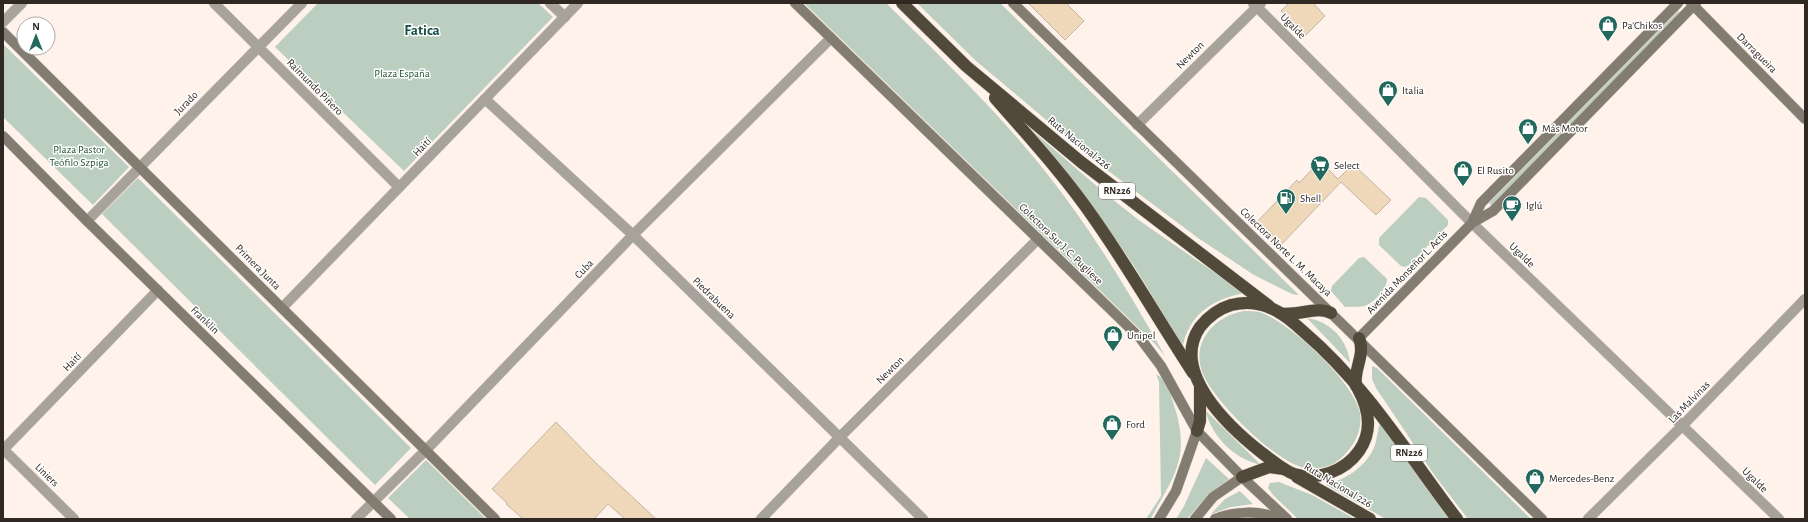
<svg xmlns="http://www.w3.org/2000/svg" width="1808" height="522" font-family="'Alegreya Sans',sans-serif">
  <style>
    .green { fill: #bbcebf }
    .building { fill: #efd7b9; stroke: #c3b6a6 }
    .lines { fill: none; stroke-linecap: round; stroke-linejoin: round }
    .street-casing { stroke: #d9cec6; stroke-width: 11 }
    .secondary-casing { stroke: #d9cec6; stroke-width: 11 }
    .highway-casing { stroke: #d9cec6; stroke-width: 13 }
    .street { stroke: #a7a39b; stroke-width: 10 }
    .secondary { stroke: #827c71; stroke-width: 10 }
    .highway { stroke: #51493a; stroke-width: 12 }
    .labels { text-anchor: middle; dominant-baseline: central; stroke-width: 3; stroke-linejoin: round; paint-order: stroke }
    .shield { fill: #fff; stroke: #6d6865; stroke-width: 1 }
    .shield-label { font-size: 10px; font-weight: bold; fill: #2f2823 }
    .poi-label { font-size: 11px; fill: #2f2823; stroke: #fff; text-anchor: start }
    .street-label { font-size: 11px; fill: #2f2823; stroke: #fff }
    .park-label { font-size: 11px; fill: #205231; stroke: #fff }
    .district-label { font-size: 15px; font-weight: bold; fill: #174f45; stroke: #fff }
  </style>
  <rect width="100%" height="100%" fill="#fef2ea"/>
  <g class="green">
    <polygon points="318,3 538,3 553,17 404,171 275,47"/>
    <path d="M804 3H886C939 55 994 108 1041 166 1088 224 1128 290 1165 356L1155 344Z"/>
    <polygon points="917,3 1000,3 1299,295 1292,294 1254,275 1198,238 1095,161 975,60"/>
    <polygon points="1678,11 1682,15 1493,207 1489,203"/>
    <polygon points="3,44 129,167 93,205 3,117"/>
    <path d="M1028 127 1107 195 1140 221 1244 293C1211 300 1189 314 1182 349 1165 317 1147 285 1126 254 1097 210 1061 169 1028 127Z"/>
    <polygon points="138,178 411,448 375,485 102,214"/>
    <polygon points="1419,197 1426,198 1448,220 1448,225 1409,265 1405,267 1401,266 1379,245 1379,238"/>
    <path d="M1364 257 1387 279C1388 286 1375 302 1367 305 1361 308 1351 306 1345 307L1331 291 1332 286 1359 258Z"/>
    <path d="M1244 311C1249 311 1255 311 1259 312 1289 321 1354 382 1360 413 1362 425 1358 438 1351 447 1345 455 1337 463 1328 466 1319 469 1309 469 1301 467 1273 459 1214 401 1203 374 1190 343 1214 316 1244 311Z"/>
    <path d="M1307 318C1331 322 1347 339 1350 363Z"/>
    <polygon points="1372,366 1377,368 1531,519 1468,519 1435,476 1376,388 1372,379"/>
    <path d="M1156 374C1166 380 1170 392 1173 402 1191 455 1176 473 1151 518L1146 519 1161 496 1159 382Z"/>
    <path d="M1205 410 1261 465C1233 458 1213 438 1205 410Z"/>
    <path d="M1380 423 1449 519H1386L1326 485C1345 479 1363 469 1373 450 1377 442 1377 432 1380 423Z"/>
    <polygon points="1206,458 1229,479 1208,495 1187,519 1176,519 1184,506"/>
    <polygon points="426,460 486,519 410,519 388,498"/>
    <polygon points="1279,482 1312,495 1355,519 1298,519 1273,495 1268,488 1270,483"/>
    <polygon points="1240,491 1253,504 1231,507 1211,514 1225,499"/>
  </g>
  <g class="building">
    <polygon points="1028,3 1066,3 1084,21 1065,40"/>
    <polygon points="1289,3 1313,3 1325,16 1305,36 1281,11"/>
    <polygon points="1320,161 1338,179 1353,164 1391,200 1376,215 1341,182 1280,246 1256,223 1297,180 1299,183"/>
    <polygon points="556,422 595,462 656,519 625,519 608,504 594,519 523,519 506,504 507,503 492,489"/>
  </g>
  <g class="lines">
    <g class="street-casing">
      <g id="street">
        <polyline points="214,3 399,187"/>
        <polyline points="550,3 565,17"/>
        <polyline points="1253,3 1472,223 1779,519"/>
        <polyline points="3,22 22,3"/>
        <polyline points="485,99 633,235 923,519"/>
        <polyline points="1137,125 1261,3"/>
        <polyline points="87,221 302,3"/>
        <polyline points="282,308 578,3"/>
        <polyline points="3,449 74,519"/>
        <polyline points="3,450 158,290"/>
        <polyline points="356,519 426,450 633,235 831,38"/>
        <polyline points="761,519 840,437 1038,239"/>
        <polyline points="1588,519 1682,426 1805,299"/>
      </g>
    </g>
    <g class="secondary-casing">
      <g id="secondary">
        <polyline points="795,3 1140,338 1161,366 1197,431 1242,477 1287,519"/>
        <path d="M1013 3C1188 176 1367 346 1542 519"/>
        <polyline points="1691,3 1805,119"/>
        <polyline points="3,32 495,519"/>
        <polyline points="3,136 87,221 391,519"/>
        <polyline points="1472,223 1493,211 1696,3"/>
        <polyline points="1359,338 1472,223 1481,203 1678,3"/>
        <polyline points="1159,519 1176,491 1197,431"/>
        <polyline points="1195,519 1213,497 1242,477"/>
        <path d="M1215 519C1235 511 1259 510 1280 519"/>
      </g>
    </g>
    <g class="highway-casing">
      <g id="highway">
        <polyline points="902,3 966,66 1081,162 1269,306"/>
        <path d="M995 98C1029 137 1064 175 1093 217 1129 268 1159 321 1193 373"/>
        <path d="M1280 313C1297 317 1317 305 1331 313"/>
        <path d="M1356 386C1353 369 1366 355 1359 338"/>
        <path d="M1358 389C1369 409 1373 431 1359 451 1345 471 1318 481 1294 474 1283 470 1272 460 1262 453 1230 428 1169 372 1200 327 1208 317 1218 309 1231 305 1243 302 1256 302 1268 307 1282 312 1294 323 1305 333 1366 385 1409 456 1457 519"/>
        <polyline points="1197,431 1200,421 1200,387"/>
        <polyline points="1242,477 1269,467 1284,469"/>
        <polyline points="1297,477 1370,519"/>
      </g>
    </g>
    <use href="#street" class="street"/>
    <use href="#secondary" class="secondary"/>
    <use href="#highway" class="highway"/>
  </g>
  <defs>
    <g id="shop-pin" transform="scale(1)"><path d="M0 17L-7.5 6A9.5 9.5 0 1 1 7.5 6Z" fill="#22685c" stroke="#fff"/><path d="M-5-2.5h2.3a2.7 3.5 0 0 1 5.4 0H5L5.5 6h-11ZM-1.5-2.5h3a1.5 2.3 0 0 0-3 0Z" fill="#fff"/></g>
    <g id="supermarket-pin" transform="scale(1)"><path d="M0 17L-7.5 6A9.5 9.5 0 1 1 7.5 6Z" fill="#22685c" stroke="#fff"/><path d="M-6-5.5h2.5l.6 2H6L4.5 2H-2.5L-4.4-4H-6ZM-1.5 3.2a1.3 1.3 0 1 0 .1 0ZM3 3.2a1.3 1.3 0 1 0 .1 0Z" fill="#fff"/></g>
    <g id="fuel-pin" transform="scale(1)"><path d="M0 17L-7.5 6A9.5 9.5 0 1 1 7.5 6Z" fill="#22685c" stroke="#fff"/><path d="M-5.5-6h7V0h2V4h1.3V-2.5L3-4.5l.8-.8L6-3V5H2.5V1h-1V6h-7ZM-4.2-4.7v3.2H.2V-4.7Z" fill="#fff"/></g>
    <g id="cafe-pin" transform="scale(1)"><path d="M0 17L-7.5 6A9.5 9.5 0 1 1 7.5 6Z" fill="#22685c" stroke="#fff"/><path d="M-5.5-4.5H6V0H3Q3 3.5 0 3.5H-2.5Q-5.5 3.5-5.5 0ZM3-3.2v2h1.7v-2ZM-6 4.5H4V6H-6Z" fill="#fff"/></g>
  </defs>
  <g fill-rule="evenodd">
    <use href="#shop-pin" x="1608" y="25"/>
    <use href="#shop-pin" x="1388" y="90"/>
    <use href="#shop-pin" x="1528" y="128"/>
    <use href="#supermarket-pin" x="1320" y="165"/>
    <use href="#shop-pin" x="1463" y="170"/>
    <use href="#fuel-pin" x="1286" y="198"/>
    <use href="#cafe-pin" x="1512" y="205"/>
    <use href="#shop-pin" x="1113" y="335"/>
    <use href="#shop-pin" x="1112" y="424"/>
    <use href="#shop-pin" x="1535" y="478"/>
  </g>
  <g class="labels">
    <g class="shield">
      <rect x="1099" y="183" width="36" height="16" rx="3"/>
      <rect x="1391" y="445" width="36" height="16" rx="3"/>
    </g>
    <g class="shield-label">
      <text x="1117" y="191">RN226</text>
      <text x="1409" y="453">RN226</text>
    </g>
    <g class="poi-label">
      <text x="1622" y="25">Pa'Chikos</text>
      <text x="1402" y="90">Italia</text>
      <text x="1542" y="128">Más Motor</text>
      <text x="1334" y="165">Select</text>
      <text x="1477" y="170">El Rusito</text>
      <text x="1300" y="198">Shell</text>
      <text x="1526" y="205">Iglú</text>
      <text x="1127" y="335">Unipel</text>
      <text x="1126" y="424">Ford</text>
      <text x="1549" y="478">Mercedes-Benz</text>
    </g>
    <g class="street-label">
      <text transform="translate(1293 26) rotate(45)">Ugalde</text>
      <text transform="translate(1757 53) rotate(45)">Darragueira</text>
      <text transform="translate(1190 55) rotate(-45)">Newton</text>
      <text transform="translate(315 87) rotate(45)">Raimundo Piñero</text>
      <text transform="translate(186 103) rotate(-45)">Jurado</text>
      <text transform="translate(1079 143) rotate(39)">Ruta Nacional 226</text>
      <text transform="translate(422 147) rotate(-46)">Haití</text>
      <text transform="translate(1061 244) rotate(44)">Colectora Sur J. C. Pugliese</text>
      <text transform="translate(1286 252) rotate(44)">Colectora Norte L. M. Macaya</text>
      <text transform="translate(1522 255) rotate(44)">Ugalde</text>
      <text transform="translate(258 267) rotate(45)">Primera Junta</text>
      <text transform="translate(584 269) rotate(-46)">Cuba</text>
      <text transform="translate(1407 272) rotate(-46)">Avenida Monseñor L. Actis</text>
      <text transform="translate(714 298) rotate(44)">Piedrabuena</text>
      <text transform="translate(205 320) rotate(44)">Franklin</text>
      <text transform="translate(72 362) rotate(-46)">Haití</text>
      <text transform="translate(890 370) rotate(-45)">Newton</text>
      <text transform="translate(1689 402) rotate(-46)">Las Malvinas</text>
      <text transform="translate(47 475) rotate(44)">Liniers</text>
      <text transform="translate(1755 480) rotate(44)">Ugalde</text>
      <text transform="translate(1338 485) rotate(31)">Ruta Nacional 226</text>
    </g>
    <g class="park-label">
      <text x="402" y="73">Plaza España</text>
      <text x="79" y="149">Plaza Pastor<tspan x="79" dy="13">Teófilo Szpiga</tspan></text>
    </g>
    <g class="district-label">
      <text x="422" y="30">Fatica</text>
    </g>
  </g>
  <rect width="1808" height="522" fill="none" stroke="#2f2823" stroke-width="8"/>
  <g transform="translate(36 36)"><circle r="19" fill="#ffffff" stroke="#aca9a7"/>
  <path d="M0-3L7 15L0 10L-7 15Z" fill="#22685c"/>
  <text y="-6" font-size="11" font-weight="bold" text-anchor="middle" fill="#2f2823">N</text>
  </g>
</svg>
